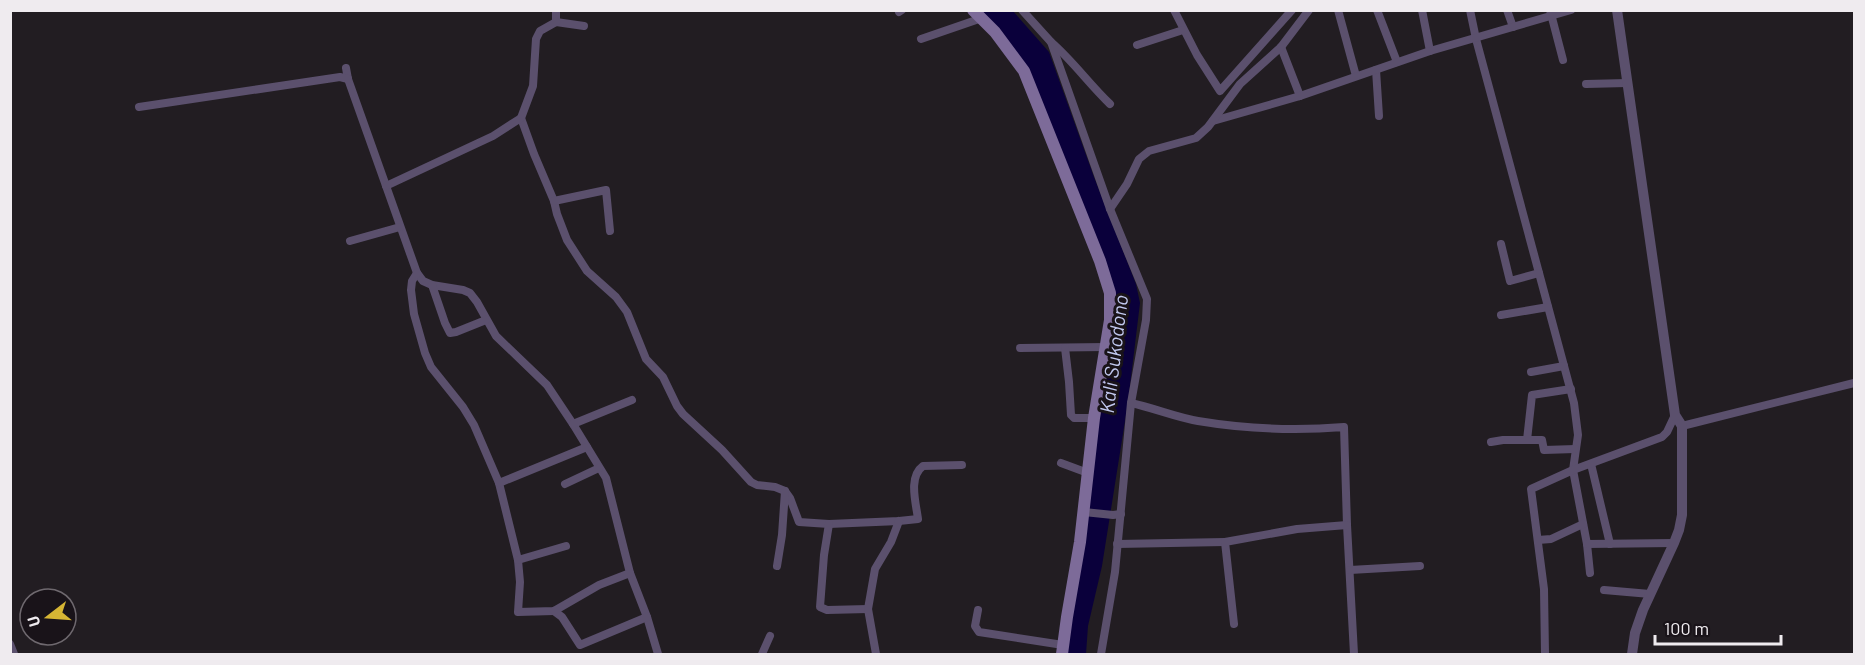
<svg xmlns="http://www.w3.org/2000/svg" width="1865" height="665" font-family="Barlow,sans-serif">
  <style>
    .water { fill: #0a003b }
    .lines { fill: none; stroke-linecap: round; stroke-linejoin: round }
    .minor { stroke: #5b506d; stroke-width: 8 }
    .tertiary { stroke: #5b506d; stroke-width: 10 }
    .secondary { stroke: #7d6b99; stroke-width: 12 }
    .labels { text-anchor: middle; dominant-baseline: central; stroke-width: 6; stroke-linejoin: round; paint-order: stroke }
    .water-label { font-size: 20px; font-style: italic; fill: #c1c8ef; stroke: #191319 }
  </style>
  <rect width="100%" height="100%" fill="#221d22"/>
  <polygon class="water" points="980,11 1013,11 1049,52 1094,177 1136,284 1140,303 1128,402 1102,566 1088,626 1086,654 1064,654 1109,357 1113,295 1024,67"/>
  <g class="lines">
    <g class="minor">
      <polyline points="556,10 556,22 584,26"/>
      <polyline points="1022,10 1051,42 1110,209 1147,299 1146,320 1131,403 1115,572 1101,654"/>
      <polyline points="1174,10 1197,55 1220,91 1292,10"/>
      <polyline points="1338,10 1356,76"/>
      <polyline points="1377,10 1397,62"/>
      <polyline points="1422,10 1430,51"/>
      <polyline points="1470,10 1476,39 1574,403 1578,435 1573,470 1587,544 1590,573"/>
      <polyline points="1507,10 1513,27"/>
      <polyline points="1550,10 1563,60"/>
      <polyline points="899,12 902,10"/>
      <polyline points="921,39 982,18"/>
      <path d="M1051 42C1073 61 1089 84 1110 104"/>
      <polyline points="1137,45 1183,30"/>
      <polyline points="1281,47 1300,96"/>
      <polyline points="346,68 348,79 417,273 423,281 432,285 463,290 470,293 477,302 496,336 547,385 573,424 606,478 630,573 647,617 658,654"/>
      <polyline points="1376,70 1379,116"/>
      <polyline points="1586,84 1627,83"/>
      <polyline points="139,107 340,77 348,79"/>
      <path d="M521 118 534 154 554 201 557 214 567 240 587 271 616 297 627 312 646 359 663 377 677 406 683 414 722 450 751 482 757 485 775 487 785 491 790 498 799 522 829 524 899 521 918 519C916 503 908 477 923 466L962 465"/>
      <polyline points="1213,121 1300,96 1430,51 1571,10"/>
      <polyline points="386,186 493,136 521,118 533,86 536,39 540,31 556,22"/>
      <polyline points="554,201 606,190 610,231"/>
      <polyline points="1110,209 1127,184 1139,159 1149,151 1196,138 1208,127 1240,84 1281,47 1309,10"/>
      <polyline points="350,241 400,227"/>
      <polyline points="1501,244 1510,281 1539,273"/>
      <polyline points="417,273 412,281 411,290 414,314 425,353 431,367 463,407 474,425 499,483 518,560 520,582 518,612 554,611 599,585 630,573"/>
      <polyline points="432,285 445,323 450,333 456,332 486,320"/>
      <polyline points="1501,315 1548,307"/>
      <polyline points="1020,348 1106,347"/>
      <polyline points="1065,348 1069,382 1071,415 1074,418 1094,418"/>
      <polyline points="1531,372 1564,366"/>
      <path d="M1131 403C1154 408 1175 417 1198 421 1246 429 1295 431 1344 427L1347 525 1354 654"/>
      <polyline points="573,424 632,400"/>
      <polyline points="1682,426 1854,383"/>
      <polyline points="1527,440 1532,395 1571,389"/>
      <polyline points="1491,442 1503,440 1542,440 1544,450 1575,449"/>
      <polyline points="1061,463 1088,473"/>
      <polyline points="1591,464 1610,544"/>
      <polyline points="499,483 587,447"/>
      <polyline points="565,484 599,468"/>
      <polyline points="1084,512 1113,515 1121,514"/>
      <polyline points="829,524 824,555 820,607 827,610 868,609"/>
      <polyline points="1538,540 1551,539 1583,524"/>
      <polyline points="1117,544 1225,542"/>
      <polyline points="1587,544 1674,543"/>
      <polyline points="518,560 566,546"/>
      <polyline points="777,566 782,535 785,491"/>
      <polyline points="1350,570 1420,566"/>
      <polyline points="1604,590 1650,594"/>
      <polyline points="978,610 975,626 979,632 1063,645"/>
      <polyline points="554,611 562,617 580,645 647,617"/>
      <polyline points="1234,624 1225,542 1297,529 1347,525"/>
      <polyline points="10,644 14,654"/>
      <polyline points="762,654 770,636"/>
      <polyline points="876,654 868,609 875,569 891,542 899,521"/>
      <polyline points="1545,654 1544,589 1531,489 1573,470 1662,437 1667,432 1675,415"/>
    </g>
    <polyline class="tertiary" points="1617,10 1675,415 1682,426 1682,515 1679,530 1674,543 1643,610 1635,633 1632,654"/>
    <polyline class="secondary" points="973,10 995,32 1024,71 1100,261 1110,293 1110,320 1094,418 1080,542 1067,617 1062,654"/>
  </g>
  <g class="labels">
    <g class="water-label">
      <text transform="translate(1113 354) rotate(-83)">Kali Sukodono</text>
    </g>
  </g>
  <rect width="1865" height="665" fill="none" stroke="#efebef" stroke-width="24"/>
  <g transform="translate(48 617) rotate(253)"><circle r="28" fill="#191319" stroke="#6f696f" stroke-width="1.5"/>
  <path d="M0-4.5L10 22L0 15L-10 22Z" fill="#d6b534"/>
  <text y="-9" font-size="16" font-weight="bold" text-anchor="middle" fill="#efebef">U</text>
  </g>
  <path d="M1655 635v9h126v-9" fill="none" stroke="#efebef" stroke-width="3"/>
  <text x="1664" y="635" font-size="18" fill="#efebef" stroke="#191319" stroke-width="4.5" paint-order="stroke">100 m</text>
</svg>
